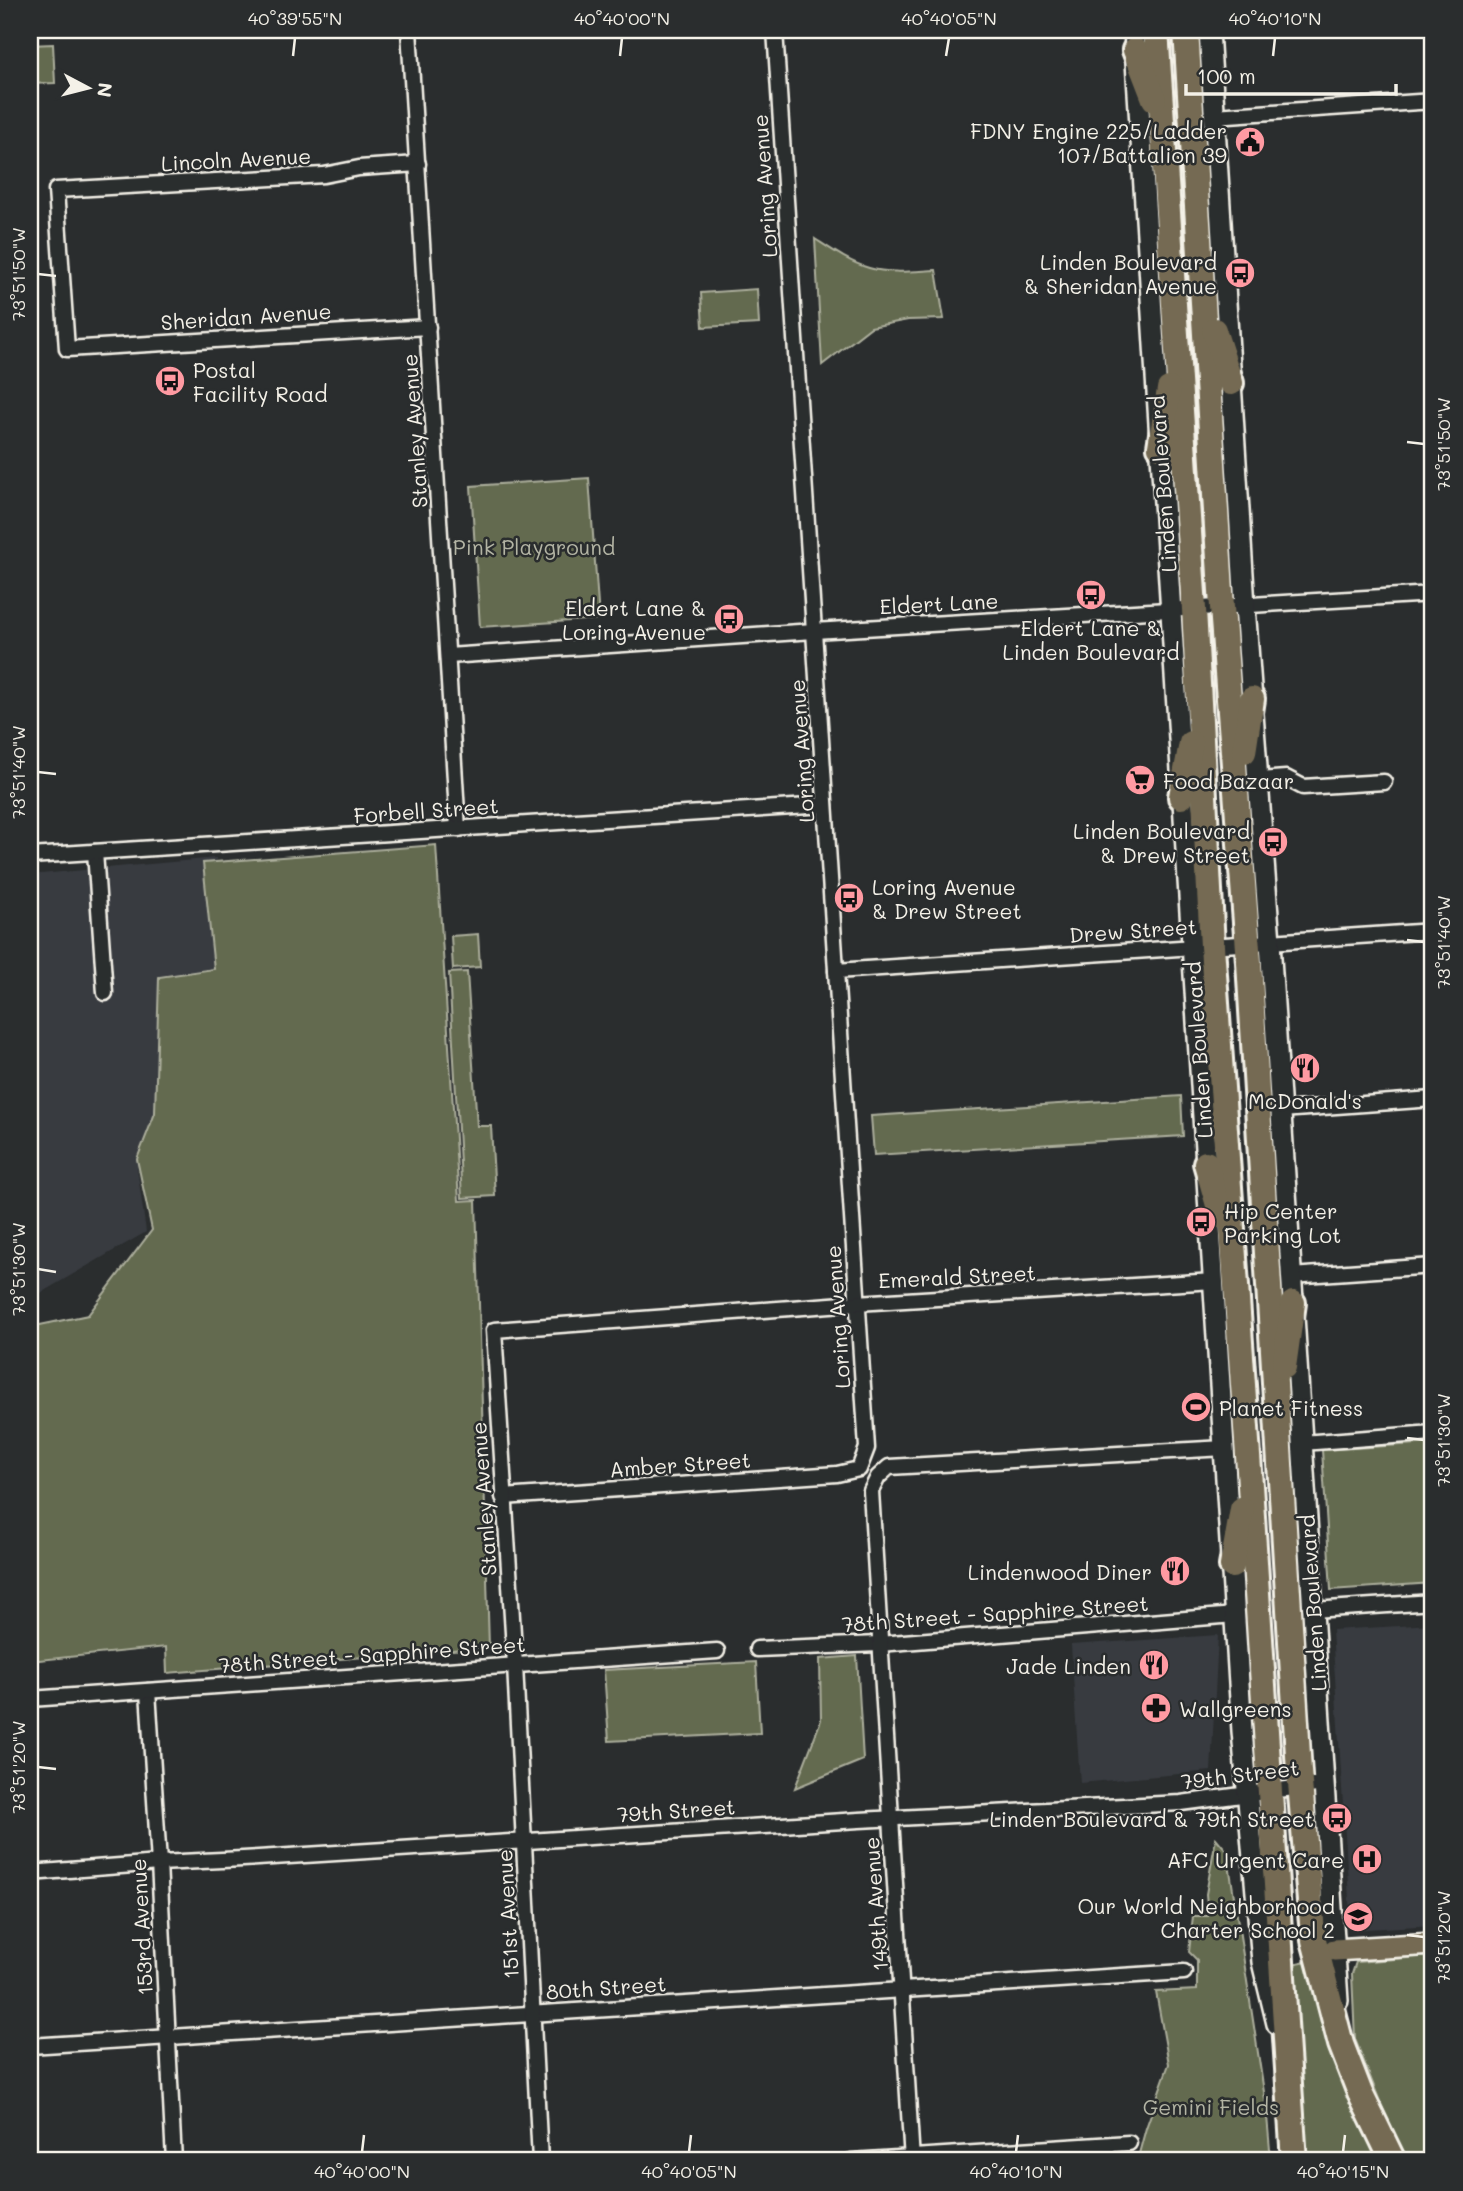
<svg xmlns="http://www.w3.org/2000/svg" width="1463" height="2191" font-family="Mali,sans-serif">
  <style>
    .built { fill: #383b41 }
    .green { fill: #636a50; stroke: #acae9c; stroke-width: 2 }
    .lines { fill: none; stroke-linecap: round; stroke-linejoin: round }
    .street-casing { stroke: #f4f1e8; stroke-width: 19 }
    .secondary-casing { stroke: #f4f1e8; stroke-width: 24 }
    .primary-casing { stroke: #f4f1e8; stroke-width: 26 }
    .highway-casing { stroke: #f4f1e8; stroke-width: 30 }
    .street { stroke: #2a2d2e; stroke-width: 14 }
    .secondary { stroke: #2a2d2e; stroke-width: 19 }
    .primary { stroke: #746b52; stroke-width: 21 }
    .highway { stroke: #746b52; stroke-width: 24 }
    .ticks { fill: none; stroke: #f4f1e8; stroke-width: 2.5 }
    .labels { text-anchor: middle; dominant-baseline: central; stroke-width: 5; stroke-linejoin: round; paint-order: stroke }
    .poi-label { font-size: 21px; fill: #f4f1e8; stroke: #2a2d2e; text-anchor: end }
    .street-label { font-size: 21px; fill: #f4f1e8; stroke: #2a2d2e }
    .park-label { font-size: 21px; fill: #b3b4a4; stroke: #2a2d2e }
    .neatline { fill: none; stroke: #f4f1e8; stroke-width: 2.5 }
    .ticks-label { font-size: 18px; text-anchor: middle; fill: #f4f1e8 }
  </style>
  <rect width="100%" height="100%" fill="#2a2d2e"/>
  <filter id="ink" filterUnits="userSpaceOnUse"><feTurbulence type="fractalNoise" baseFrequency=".0143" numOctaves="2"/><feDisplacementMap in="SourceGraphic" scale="14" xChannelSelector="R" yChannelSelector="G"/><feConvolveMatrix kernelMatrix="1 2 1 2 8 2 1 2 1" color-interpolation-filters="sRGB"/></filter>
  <g filter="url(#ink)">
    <g class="built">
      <polygon points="216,858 234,1159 137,1167 146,1232 30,1299 30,875"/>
      <polygon points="1433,1624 1433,1925 1351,1930 1332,1630"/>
      <polygon points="1218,1635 1211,1771 1080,1783 1071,1645"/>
    </g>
    <g class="green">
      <polygon points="53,44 55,83 30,84 30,45"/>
      <path d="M815 239C832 250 849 262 869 268 890 274 914 271 936 270L944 319 908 320 871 327 822 365Z"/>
      <polygon points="757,289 759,324 703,327 701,293"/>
      <polygon points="589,478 599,619 480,627 471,486"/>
      <polygon points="436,845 459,1201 476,1200 489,1647 167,1673 166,1647 30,1661 30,1327 88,1315 152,1230 137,1159 155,1113 159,977 214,969 203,863"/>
      <polygon points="478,934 480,967 453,969 451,936"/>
      <polygon points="467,972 477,1126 491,1126 495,1196 462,1198 449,973"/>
      <polygon points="1181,1096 1183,1136 874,1155 871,1116"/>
      <polygon points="1433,1443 1433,1583 1331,1590 1322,1450"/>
      <polygon points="857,1656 863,1760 795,1788 821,1720 820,1659"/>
      <polygon points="756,1662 760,1733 609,1741 604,1670"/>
      <polygon points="1216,1838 1227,1851 1266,2105 1271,2161 1137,2161 1146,2128 1169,2064 1156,1992 1197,1990 1197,1960 1189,1952 1193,1916 1208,1916 1206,1894"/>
      <polygon points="1433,1956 1433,2161 1404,2161 1355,2039 1352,1974 1356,1962"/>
      <polygon points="1307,1961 1383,2161 1305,2161 1292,1964"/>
    </g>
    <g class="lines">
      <g class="street-casing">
        <g id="street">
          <polyline points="409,30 458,829"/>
          <polyline points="1214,116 1433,101"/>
          <polyline points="418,164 359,168 324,175 56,190 67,349 428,327"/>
          <polyline points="448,656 814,631 1433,594"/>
          <polyline points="1258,780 1286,778 1303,787 1384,782"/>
          <polyline points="95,852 105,993"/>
          <polyline points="30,856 825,805"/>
          <polyline points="836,971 1433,931"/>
          <polyline points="1281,1110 1433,1099"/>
          <polyline points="1291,1276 1433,1266"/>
          <polyline points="1302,1443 1433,1433"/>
          <polyline points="503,1497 837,1474 859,1469 867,1448 775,30"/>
          <polyline points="1313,1610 1433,1602"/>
          <polyline points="757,1649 879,1644 1235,1615"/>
          <polyline points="148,1691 159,1863 174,2161"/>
          <polyline points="30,1699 717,1651"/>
          <polyline points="30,1873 159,1863 243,1859 859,1820 1181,1803 1324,1784"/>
          <polyline points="30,2046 1184,1972"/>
          <polyline points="540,2161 515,1665 494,1330 857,1303 1214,1281"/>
          <polyline points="851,2161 1129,2143"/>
          <polyline points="912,2161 871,1491 878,1477 889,1467 1225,1448"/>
        </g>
      </g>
      <g class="secondary-casing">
        <g id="secondary">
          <polyline points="1134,30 1242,1731 1262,1962 1277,2024"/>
          <polyline points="1209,30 1245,606 1270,942 1338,2001"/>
        </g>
      </g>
      <g class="primary-casing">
        <polyline id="primary" points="1334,1950 1433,1944"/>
      </g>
      <g class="highway-casing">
        <g id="highway">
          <polyline points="1156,30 1194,609 1212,946 1249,1470 1294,2161"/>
          <polyline points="1186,30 1222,607 1249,962 1299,1771 1311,1913 1314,1940 1341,2044 1360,2093 1393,2161"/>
          <polyline points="1135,50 1154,99"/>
          <polyline points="1214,330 1231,383"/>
          <polyline points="1160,447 1169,389"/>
          <polyline points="1244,752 1252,699"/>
          <polyline points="1181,797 1191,743"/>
          <polyline points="1206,1163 1221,1216"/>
          <polyline points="1284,1367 1293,1303"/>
          <polyline points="1232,1566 1242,1509"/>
        </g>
      </g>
      <use href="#street" class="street"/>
      <use href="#secondary" class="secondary"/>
      <use href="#primary" class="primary"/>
      <use href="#highway" class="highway"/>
    </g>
  </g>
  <path class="ticks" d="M293 56 295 38M620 56 622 38M946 56 949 38M1273 56 1275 38M38 274 56 276M1407 442 1424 444M38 772 56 774M1407 940 1424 942M38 1269 56 1272M1407 1438 1424 1440M38 1767 56 1769M1407 1935 1424 1937M362 2152 364 2135M689 2152 691 2135M1016 2152 1018 2135M1343 2152 1345 2135"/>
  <defs>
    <g id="civic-disc" transform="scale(1.575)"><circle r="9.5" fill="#ff9aa2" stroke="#2a2d2e"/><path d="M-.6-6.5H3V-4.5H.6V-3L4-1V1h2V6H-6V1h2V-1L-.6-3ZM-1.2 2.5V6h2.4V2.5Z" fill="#111"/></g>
    <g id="bus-disc" transform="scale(1.575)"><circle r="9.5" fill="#ff9aa2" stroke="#2a2d2e"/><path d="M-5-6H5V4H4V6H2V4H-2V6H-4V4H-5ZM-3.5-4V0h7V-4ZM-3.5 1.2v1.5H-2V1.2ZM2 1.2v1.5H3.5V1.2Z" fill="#111"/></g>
    <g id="supermarket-disc" transform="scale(1.575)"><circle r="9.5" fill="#ff9aa2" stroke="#2a2d2e"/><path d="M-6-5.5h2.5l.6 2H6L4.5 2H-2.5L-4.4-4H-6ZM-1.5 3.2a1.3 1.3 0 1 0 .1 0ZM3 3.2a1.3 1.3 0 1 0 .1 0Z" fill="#111"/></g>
    <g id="restaurant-disc" transform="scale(1.575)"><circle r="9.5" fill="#ff9aa2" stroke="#2a2d2e"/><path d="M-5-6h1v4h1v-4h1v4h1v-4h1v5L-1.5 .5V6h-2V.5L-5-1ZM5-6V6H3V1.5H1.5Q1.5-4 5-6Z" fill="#111"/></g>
    <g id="stadium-disc" transform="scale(1.575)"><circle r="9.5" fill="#ff9aa2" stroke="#2a2d2e"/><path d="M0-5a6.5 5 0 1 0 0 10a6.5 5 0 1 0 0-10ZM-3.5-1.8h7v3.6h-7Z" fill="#111"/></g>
    <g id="pharmacy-disc" transform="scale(1.575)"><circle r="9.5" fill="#ff9aa2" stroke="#2a2d2e"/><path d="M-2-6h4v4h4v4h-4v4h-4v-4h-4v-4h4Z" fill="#111"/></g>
    <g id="hospital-disc" transform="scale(1.575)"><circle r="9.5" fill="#ff9aa2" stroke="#2a2d2e"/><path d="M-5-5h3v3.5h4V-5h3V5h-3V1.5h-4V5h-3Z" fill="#111"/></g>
    <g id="school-disc" transform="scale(1.575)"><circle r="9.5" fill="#ff9aa2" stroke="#2a2d2e"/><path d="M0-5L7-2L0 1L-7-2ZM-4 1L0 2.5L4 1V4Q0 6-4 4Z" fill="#111"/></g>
  </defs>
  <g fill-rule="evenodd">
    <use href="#civic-disc" x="1250" y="142"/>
    <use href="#bus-disc" x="1240" y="273"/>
    <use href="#bus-disc" x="170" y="381"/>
    <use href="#bus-disc" x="1091" y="595"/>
    <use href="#bus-disc" x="729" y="619"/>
    <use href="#supermarket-disc" x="1140" y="780"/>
    <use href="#bus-disc" x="1273" y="842"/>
    <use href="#bus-disc" x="849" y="898"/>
    <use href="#restaurant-disc" x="1305" y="1068"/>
    <use href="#bus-disc" x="1201" y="1222"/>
    <use href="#stadium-disc" x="1196" y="1407"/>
    <use href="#restaurant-disc" x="1175" y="1571"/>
    <use href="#restaurant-disc" x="1154" y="1665"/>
    <use href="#pharmacy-disc" x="1156" y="1708"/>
    <use href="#bus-disc" x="1337" y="1818"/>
    <use href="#hospital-disc" x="1367" y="1859"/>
    <use href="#school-disc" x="1358" y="1917"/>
  </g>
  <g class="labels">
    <g class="poi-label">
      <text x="1227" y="130">FDNY Engine 225/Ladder<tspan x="1227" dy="24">107/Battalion 39</tspan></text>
      <text x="1217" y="261">Linden Boulevard<tspan x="1217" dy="24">&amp; Sheridan Avenue</tspan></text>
      <text x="193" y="369" text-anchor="start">Postal<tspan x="193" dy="24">Facility Road</tspan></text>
      <text x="706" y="607">Eldert Lane &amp;<tspan x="706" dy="24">Loring Avenue</tspan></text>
      <text x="1091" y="627" text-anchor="middle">Eldert Lane &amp;<tspan x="1091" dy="24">Linden Boulevard</tspan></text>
      <text x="1163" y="780" text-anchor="start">Food Bazaar</text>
      <text x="1250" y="830">Linden Boulevard<tspan x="1250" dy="24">&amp; Drew Street</tspan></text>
      <text x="872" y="886" text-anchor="start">Loring Avenue<tspan x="872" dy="24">&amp; Drew Street</tspan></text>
      <text x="1305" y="1100" text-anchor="middle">McDonald's</text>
      <text x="1224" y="1210" text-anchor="start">Hip Center<tspan x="1224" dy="24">Parking Lot</tspan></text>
      <text x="1219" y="1407" text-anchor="start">Planet Fitness</text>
      <text x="1152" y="1571">Lindenwood Diner</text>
      <text x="1131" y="1665">Jade Linden</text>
      <text x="1179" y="1708" text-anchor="start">Wallgreens</text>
      <text x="1314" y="1818">Linden Boulevard &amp; 79th Street</text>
      <text x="1344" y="1859">AFC Urgent Care</text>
      <text x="1335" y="1905">Our World Neighborhood<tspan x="1335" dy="24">Charter School 2</tspan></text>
    </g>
    <g class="street-label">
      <text transform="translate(236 159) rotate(-3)">Lincoln Avenue</text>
      <text transform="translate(764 186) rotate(-94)">Loring Avenue</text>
      <text transform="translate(246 316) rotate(-4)">Sheridan Avenue</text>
      <text transform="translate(414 431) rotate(-94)">Stanley Avenue</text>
      <text transform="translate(1162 484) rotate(-94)">Linden Boulevard</text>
      <text transform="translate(939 603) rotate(-3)">Eldert Lane</text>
      <text transform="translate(801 751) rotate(-94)">Loring Avenue</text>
      <text transform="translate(426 810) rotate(-4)">Forbell Street</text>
      <text transform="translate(1133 930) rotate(-4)">Drew Street</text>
      <text transform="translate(1198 1050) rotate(-94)">Linden Boulevard</text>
      <text transform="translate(957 1276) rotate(-3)">Emerald Street</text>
      <text transform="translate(837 1317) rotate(-94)">Loring Avenue</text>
      <text transform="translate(680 1464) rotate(-4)">Amber Street</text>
      <text transform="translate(483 1499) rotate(-94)">Stanley Avenue</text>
      <text transform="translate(1312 1603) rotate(-94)">Linden Boulevard</text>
      <text transform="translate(995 1613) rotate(-4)">78th Street - Sapphire Street</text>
      <text transform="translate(372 1654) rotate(-4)">78th Street - Sapphire Street</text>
      <text transform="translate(1240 1774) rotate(-7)">79th Street</text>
      <text transform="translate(676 1810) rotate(-4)">79th Street</text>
      <text transform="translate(875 1904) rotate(-94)">149th Avenue</text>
      <text transform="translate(507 1914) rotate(-93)">151st Avenue</text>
      <text transform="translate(141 1927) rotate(-93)">153rd Avenue</text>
      <text transform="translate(606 1987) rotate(-4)">80th Street</text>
    </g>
    <g class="park-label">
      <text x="534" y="546">Pink Playground</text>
      <text x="1211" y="2106">Gemini Fields</text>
    </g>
  </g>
  <rect width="1463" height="2191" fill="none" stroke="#2a2d2e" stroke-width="77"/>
  <g transform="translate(88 88) rotate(97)" stroke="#2a2d2e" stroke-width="5" paint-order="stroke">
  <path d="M0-5L12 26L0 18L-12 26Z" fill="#f4f1e8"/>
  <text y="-10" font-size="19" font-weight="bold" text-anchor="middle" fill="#f4f1e8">N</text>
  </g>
  <path d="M1186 84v10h210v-10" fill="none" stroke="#f4f1e8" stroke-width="3.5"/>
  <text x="1197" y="84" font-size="21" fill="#f4f1e8" stroke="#2a2d2e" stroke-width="5" paint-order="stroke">100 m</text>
  <rect x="38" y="38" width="1386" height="2114" class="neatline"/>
  <g class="ticks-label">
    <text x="295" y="25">40°39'55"N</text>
    <text x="622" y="25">40°40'00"N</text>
    <text x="949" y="25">40°40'05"N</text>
    <text x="1275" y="25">40°40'10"N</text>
    <text transform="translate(19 274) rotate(-90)" y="6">73°51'50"W</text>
    <text transform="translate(1444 444) rotate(-90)" y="6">73°51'50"W</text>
    <text transform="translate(19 772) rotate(-90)" y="6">73°51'40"W</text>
    <text transform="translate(1444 942) rotate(-90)" y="6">73°51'40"W</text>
    <text transform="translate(19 1269) rotate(-90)" y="6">73°51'30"W</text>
    <text transform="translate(1444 1440) rotate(-90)" y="6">73°51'30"W</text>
    <text transform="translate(19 1767) rotate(-90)" y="6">73°51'20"W</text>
    <text transform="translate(1444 1937) rotate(-90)" y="6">73°51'20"W</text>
    <text x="362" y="2178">40°40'00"N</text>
    <text x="689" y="2178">40°40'05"N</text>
    <text x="1016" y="2178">40°40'10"N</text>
    <text x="1343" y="2178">40°40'15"N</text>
  </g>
</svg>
